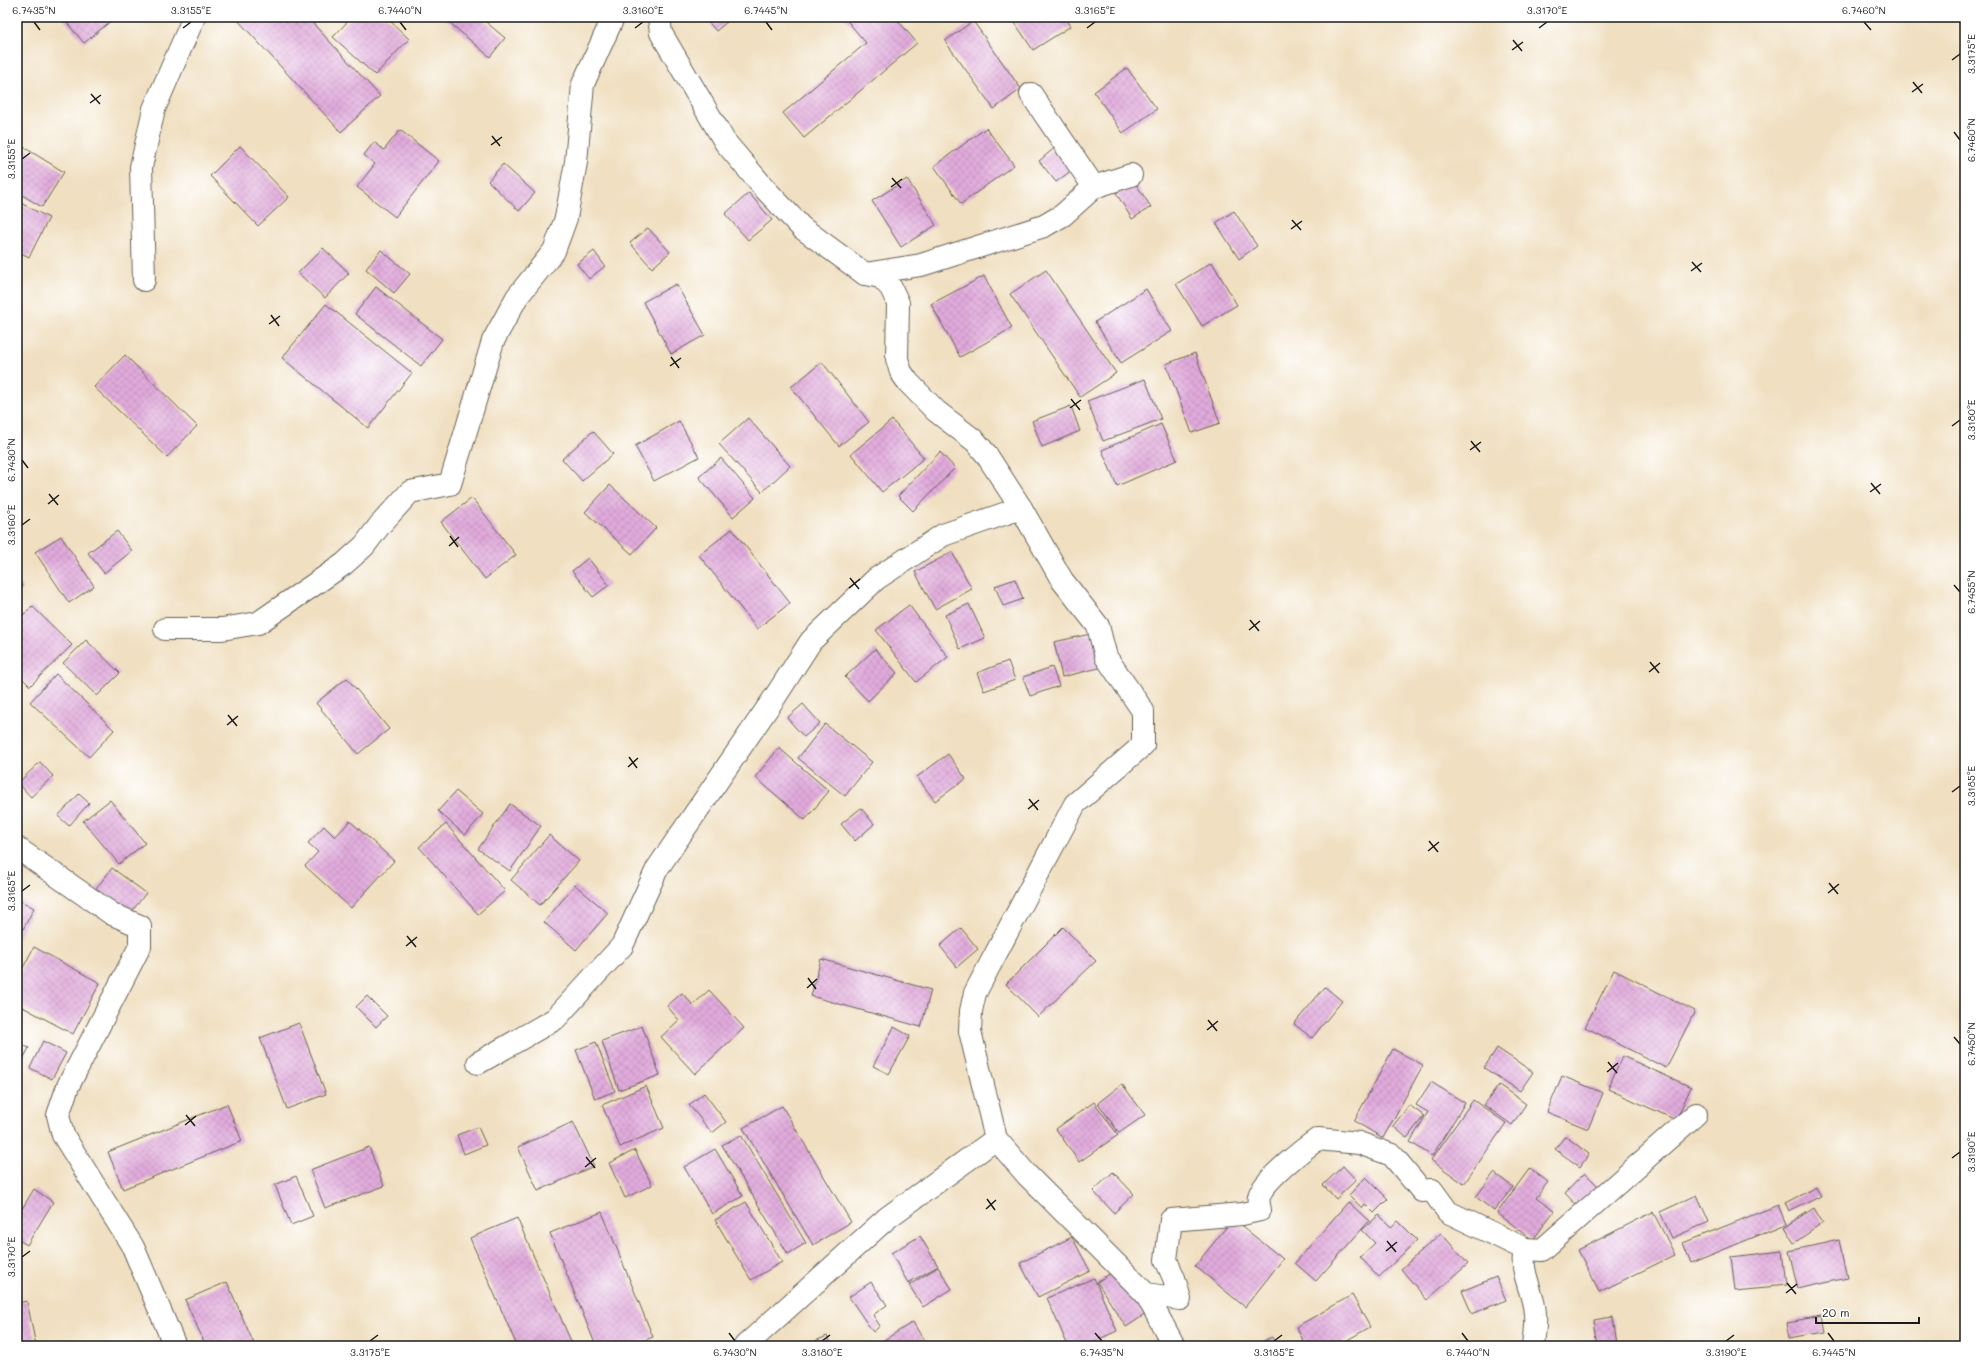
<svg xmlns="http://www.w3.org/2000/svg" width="1982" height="1363" font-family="Mali,sans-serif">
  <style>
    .building { fill: url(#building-cross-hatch) }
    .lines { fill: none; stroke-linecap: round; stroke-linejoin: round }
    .minor-casing { stroke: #666055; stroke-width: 24 }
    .minor { stroke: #fff; stroke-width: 22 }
    .ticks { fill: none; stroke: #1c1c1c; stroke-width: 1.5 }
    .neatline { fill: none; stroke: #1c1c1c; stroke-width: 1.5 }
    .ticks-label { font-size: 10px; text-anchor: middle; fill: #1c1c1c }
  </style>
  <defs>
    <pattern id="building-cross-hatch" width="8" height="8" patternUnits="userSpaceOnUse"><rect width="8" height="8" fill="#e1abdc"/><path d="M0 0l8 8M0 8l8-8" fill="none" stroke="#c093bc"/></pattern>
  </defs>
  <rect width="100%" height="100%" fill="#fff"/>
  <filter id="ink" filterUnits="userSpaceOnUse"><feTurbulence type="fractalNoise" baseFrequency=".025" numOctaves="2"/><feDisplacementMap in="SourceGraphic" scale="8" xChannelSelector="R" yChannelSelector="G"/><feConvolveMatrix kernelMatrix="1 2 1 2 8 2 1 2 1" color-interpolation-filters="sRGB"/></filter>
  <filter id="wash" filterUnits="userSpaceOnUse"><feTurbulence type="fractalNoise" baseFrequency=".012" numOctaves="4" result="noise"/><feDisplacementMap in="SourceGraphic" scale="16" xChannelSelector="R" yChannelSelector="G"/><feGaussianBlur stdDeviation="0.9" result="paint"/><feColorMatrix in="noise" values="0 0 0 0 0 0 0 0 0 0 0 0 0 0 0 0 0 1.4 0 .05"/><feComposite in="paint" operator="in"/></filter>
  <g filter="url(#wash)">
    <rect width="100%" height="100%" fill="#f0dfc0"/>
    <g id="blocks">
      <g class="building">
        <polygon points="62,17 110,17 112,20 84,43"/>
        <polygon points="235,17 307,17 380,96 341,132"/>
        <polygon points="352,17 386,17 409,39 375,75 333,37"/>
        <polygon points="443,17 480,17 505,38 490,57"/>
        <polygon points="546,17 558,17 552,23"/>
        <polygon points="704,17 733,17 716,31"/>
        <polygon points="844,17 895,17 917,43 804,138 783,113 866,43"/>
        <polygon points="1011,17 1065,17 1071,26 1033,50"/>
        <polygon points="973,21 1021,89 994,109 945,41"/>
        <polygon points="1127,68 1157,109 1123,133 1094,92"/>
        <polygon points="986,128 1014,165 961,204 934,166"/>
        <polygon points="400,130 439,161 395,217 357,187 375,164 364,155 374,142 384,150"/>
        <polygon points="17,143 64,172 42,207 17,192"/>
        <polygon points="1058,145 1076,167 1056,182 1039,161"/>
        <polygon points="240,146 289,197 258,226 210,176"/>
        <polygon points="503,164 535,193 519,211 488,181"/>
        <polygon points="907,179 936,225 901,247 872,201"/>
        <polygon points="1134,181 1151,207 1132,219 1116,193"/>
        <polygon points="749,193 772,220 748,240 725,214"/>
        <polygon points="17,201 49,218 29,257 17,251"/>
        <polygon points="1234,211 1257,246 1239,259 1216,223"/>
        <polygon points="648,228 670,252 652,268 630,243"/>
        <polygon points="323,248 349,273 325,298 298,273"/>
        <polygon points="381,250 410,274 394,293 366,269"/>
        <polygon points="594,251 605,266 589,279 577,264"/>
        <polygon points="1212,262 1237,305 1202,326 1176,284"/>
        <polygon points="1046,270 1116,373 1080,397 1010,294"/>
        <polygon points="984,276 1012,328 960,357 931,304"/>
        <polygon points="676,284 705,335 671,354 643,302"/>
        <polygon points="376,287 442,339 421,366 355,314"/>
        <polygon points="1146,289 1172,331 1121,363 1095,322"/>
        <polygon points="326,304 412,373 368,428 282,358"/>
        <polygon points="1195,353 1220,423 1192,433 1166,364"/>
        <polygon points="125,355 197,426 167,457 94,387"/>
        <polygon points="822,362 869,422 839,446 791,387"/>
        <polygon points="1145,379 1161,419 1103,441 1087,401"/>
        <polygon points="1071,406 1080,431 1042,447 1032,421"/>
        <polygon points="748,418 790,466 762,492 719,444"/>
        <polygon points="892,420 924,458 882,492 851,454"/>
        <polygon points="679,421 699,457 654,481 635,446"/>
        <polygon points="1161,424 1177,460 1117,486 1102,450"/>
        <polygon points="593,431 613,454 582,481 562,459"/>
        <polygon points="940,452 955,468 913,511 898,496"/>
        <polygon points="721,458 755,498 733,517 699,477"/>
        <polygon points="610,485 656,528 632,554 585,512"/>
        <polygon points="472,498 516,555 485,579 441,522"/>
        <polygon points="732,529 790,603 757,629 699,555"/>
        <polygon points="117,531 132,551 104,573 88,553"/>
        <polygon points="61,536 94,586 69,603 35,552"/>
        <polygon points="952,552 972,589 935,609 915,572"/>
        <polygon points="588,558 609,585 593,597 572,571"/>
        <polygon points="17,579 23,587 17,592"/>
        <polygon points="1015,579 1023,599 1003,606 995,586"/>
        <polygon points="969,604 985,638 960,649 945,615"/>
        <polygon points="909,605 948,657 916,682 876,630"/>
        <polygon points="32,606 72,645 30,686 17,673 17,621"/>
        <polygon points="1095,633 1103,667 1062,677 1054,642"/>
        <polygon points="86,640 120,673 97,696 63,663"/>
        <polygon points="875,649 897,673 868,701 845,677"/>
        <polygon points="1008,661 1015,680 984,691 977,673"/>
        <polygon points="1052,667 1059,686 1030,696 1023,677"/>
        <polygon points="56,674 114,730 89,757 30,702"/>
        <polygon points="347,678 389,729 358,754 316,703"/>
        <polygon points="803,704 820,723 804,737 787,718"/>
        <polygon points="825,724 872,762 845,796 798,758"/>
        <polygon points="779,748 829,791 805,820 755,777"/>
        <polygon points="948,754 966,779 935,801 917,777"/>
        <polygon points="40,762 53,776 31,797 18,783"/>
        <polygon points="456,791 483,814 465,835 438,811"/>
        <polygon points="79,794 89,803 69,826 58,816"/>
        <polygon points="110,800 145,843 119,864 83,821"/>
        <polygon points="510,804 541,826 510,871 478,849"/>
        <polygon points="861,808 874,824 855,841 841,824"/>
        <polygon points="350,821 394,861 351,908 305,866 318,852 308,843 324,826 335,837"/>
        <polygon points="446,824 505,891 478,914 419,847"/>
        <polygon points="549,835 579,861 540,905 511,880"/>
        <polygon points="112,868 146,893 129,915 95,890"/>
        <polygon points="575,885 608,913 576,950 544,922"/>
        <polygon points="17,899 34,908 17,941"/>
        <polygon points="1063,927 1096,961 1038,1017 1006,984"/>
        <polygon points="961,928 978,949 957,967 940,946"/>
        <polygon points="34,947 100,983 73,1034 17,1004 17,979"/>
        <polygon points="821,959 931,990 921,1027 811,996"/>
        <polygon points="1614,970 1695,1011 1666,1068 1585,1027"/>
        <polygon points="1325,987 1342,1001 1312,1038 1294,1024"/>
        <polygon points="709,990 744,1028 695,1074 661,1037 679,1020 667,1006 682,993 693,1005"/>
        <polygon points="367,996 387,1016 376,1027 356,1007"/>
        <polygon points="299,1023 326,1094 287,1109 260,1038"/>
        <polygon points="642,1026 660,1075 619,1090 602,1041"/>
        <polygon points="894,1027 910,1036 889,1074 873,1066"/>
        <polygon points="43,1041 66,1053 52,1079 30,1068"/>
        <polygon points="17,1042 29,1048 17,1070"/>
        <polygon points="596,1042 615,1091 595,1099 576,1050"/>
        <polygon points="1497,1048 1533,1072 1520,1091 1484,1068"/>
        <polygon points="1393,1049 1423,1065 1383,1138 1354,1121"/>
        <polygon points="1622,1056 1691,1087 1676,1120 1608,1089"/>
        <polygon points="1562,1076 1603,1093 1588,1129 1547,1112"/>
        <polygon points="1431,1082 1465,1103 1432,1156 1410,1142 1428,1112 1416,1105"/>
        <polygon points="1122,1084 1145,1115 1119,1133 1098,1103"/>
        <polygon points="1499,1085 1526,1104 1512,1125 1484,1105"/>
        <polygon points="646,1086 664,1128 620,1147 602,1105"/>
        <polygon points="704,1093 726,1122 712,1133 689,1105"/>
        <polygon points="1473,1100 1506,1123 1464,1184 1431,1160"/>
        <polygon points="1094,1102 1118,1135 1079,1162 1056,1129"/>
        <polygon points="227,1104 242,1141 123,1189 108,1152"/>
        <polygon points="1409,1105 1424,1116 1407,1138 1393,1126"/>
        <polygon points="782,1106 851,1222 813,1245 743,1128"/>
        <polygon points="573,1122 594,1166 538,1191 518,1147"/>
        <polygon points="478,1127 486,1145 464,1154 457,1135"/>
        <polygon points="741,1135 806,1243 788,1254 722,1145"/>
        <polygon points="1565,1136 1589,1154 1580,1167 1555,1149"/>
        <polygon points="369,1147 384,1186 325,1208 310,1170"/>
        <polygon points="715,1149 743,1196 712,1214 684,1167"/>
        <polygon points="635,1150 652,1185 625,1198 609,1163"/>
        <polygon points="1343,1166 1356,1180 1336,1199 1323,1185"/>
        <polygon points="1530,1168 1548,1182 1536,1198 1554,1211 1533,1240 1497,1213"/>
        <polygon points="1113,1172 1134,1194 1114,1213 1093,1191"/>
        <polygon points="1494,1173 1513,1187 1494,1211 1476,1197"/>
        <polygon points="1585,1173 1602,1190 1582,1211 1565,1193"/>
        <polygon points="296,1176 313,1216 291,1225 275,1185"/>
        <polygon points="1366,1177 1388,1199 1374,1213 1365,1204 1362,1208 1349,1195"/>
        <polygon points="1816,1187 1821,1196 1789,1212 1785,1203"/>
        <polygon points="34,1189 53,1202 27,1245 17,1239 17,1217"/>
        <polygon points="1697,1195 1709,1222 1672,1238 1660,1212"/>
        <polygon points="746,1202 782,1262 751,1280 715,1220"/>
        <polygon points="1348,1202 1369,1221 1316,1281 1295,1263"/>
        <polygon points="1778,1205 1786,1224 1691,1263 1683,1243"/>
        <polygon points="1814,1208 1823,1223 1794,1243 1784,1227"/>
        <polygon points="602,1212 653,1337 630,1346 596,1346 550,1233"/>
        <polygon points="1653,1212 1675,1255 1599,1292 1578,1250"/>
        <polygon points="1379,1215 1391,1227 1398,1221 1417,1240 1379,1277 1360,1257 1375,1243 1362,1230"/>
        <polygon points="517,1218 573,1346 517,1346 470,1238"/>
        <polygon points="1233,1219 1283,1259 1245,1307 1195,1266"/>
        <polygon points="1441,1233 1468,1264 1427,1300 1401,1269"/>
        <polygon points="920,1236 938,1266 908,1283 891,1253"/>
        <polygon points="1072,1237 1090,1271 1038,1297 1020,1263"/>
        <polygon points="1839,1240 1847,1278 1798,1289 1789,1251"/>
        <polygon points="1782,1251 1786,1286 1735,1291 1731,1257"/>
        <polygon points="938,1267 952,1289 923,1307 909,1285"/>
        <polygon points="1117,1269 1146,1314 1126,1327 1097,1282"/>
        <polygon points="1496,1277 1506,1300 1472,1314 1462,1291"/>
        <polygon points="1094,1278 1117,1331 1084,1346 1068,1346 1047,1298"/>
        <polygon points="227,1282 255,1346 206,1346 185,1300"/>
        <polygon points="871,1282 887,1305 873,1315 880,1326 873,1332 849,1297"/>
        <polygon points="1352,1295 1370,1327 1337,1346 1306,1346 1296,1327"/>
        <polygon points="27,1301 36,1346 17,1346 17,1303"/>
        <polygon points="1821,1316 1824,1332 1791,1338 1788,1322"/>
        <polygon points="1613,1317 1617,1346 1597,1346 1593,1320"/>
        <polygon points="913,1322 927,1346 887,1346 884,1340"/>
        <polygon points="827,1336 831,1346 806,1346 806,1345"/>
        <polygon points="1162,1336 1167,1346 1144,1346"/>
        <polygon points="1272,1337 1276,1346 1253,1346"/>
        <polygon points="1859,1342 1858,1346 1832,1346 1832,1345"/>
      </g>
    </g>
  </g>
  <g filter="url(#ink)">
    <use href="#blocks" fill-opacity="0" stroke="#666055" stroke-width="1"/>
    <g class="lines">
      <g class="minor-casing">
        <g id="minor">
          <polyline points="659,17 661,33 725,142 765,189 802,228 865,274 881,277 891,288 898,303 897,359 901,372 908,382 936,411 975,441 986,454 1021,508 1062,580 1098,626 1106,657 1143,711 1143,745 1075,804 975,993 971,1011 970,1031 996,1139 1027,1175 1146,1294 1174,1346"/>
          <polyline points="1031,94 1094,187"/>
          <polyline points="865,274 921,265 1044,226 1063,215 1094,187 1131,175"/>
          <polyline points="144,280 141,167 154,109 194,17"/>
          <polyline points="165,629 222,629 258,623 344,564 364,546 380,525 410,492 450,484 493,341 517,297 554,251 566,218 576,162 583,84 612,20 611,17"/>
          <polyline points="17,848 112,914 140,926 140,946 68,1086 58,1115 63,1135 133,1247 175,1346"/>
          <polyline points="478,1063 555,1019 622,946 657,869 775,697 811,641 876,579 943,535 1021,508"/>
          <path d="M1525 1249C1519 1273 1534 1291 1535 1314 1536 1324 1534 1336 1533 1346"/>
          <path d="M1146 1294 1180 1299 1174 1278 1166 1260 1171 1220 1242 1214 1260 1210C1259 1206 1258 1201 1259 1197 1261 1182 1305 1148 1318 1139L1359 1143 1392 1155 1422 1191 1432 1190 1448 1212 1525 1249 1542 1250 1696 1114"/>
          <polyline points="745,1346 887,1218 996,1139"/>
        </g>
      </g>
      <use href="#minor" class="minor"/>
    </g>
  </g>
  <path class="ticks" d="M34 22 40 30M400 22 406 30M766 22 772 30M1864 22 1871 30M183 28 191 22M635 28 643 22M1087 28 1095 22M1539 28 1547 22M1513 40 1522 51M1512 50 1523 42M1952 60 1960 54M1913 82 1922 93M1912 92 1923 84M91 94 100 104M90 103 101 95M1954 132 1960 140M492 136 500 146M491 145 502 137M22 159 30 153M892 178 901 188M891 187 902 179M1292 220 1301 230M1291 229 1302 221M1692 262 1701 272M1691 271 1702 263M271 315 279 326M269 324 280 316M671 357 679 368M670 366 681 358M1071 399 1080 410M1070 408 1081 400M1952 426 1960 420M1471 441 1480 452M1470 450 1481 442M22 460 28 468M1871 483 1880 494M1870 492 1881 484M49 494 58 505M48 504 59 495M22 525 30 519M450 536 458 547M449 546 459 537M850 578 859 589M1954 585 1960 592M849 588 860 579M1250 620 1259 631M1249 630 1260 621M1650 662 1659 673M1649 672 1660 663M228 715 237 726M227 725 238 716M629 757 637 768M628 767 638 758M1952 792 1960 786M1029 799 1038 810M1028 809 1039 800M1429 841 1438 852M1428 851 1439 842M1829 883 1838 894M22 891 30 885M1828 893 1839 884M407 936 416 947M406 946 417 937M808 978 816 989M807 988 817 979M1208 1020 1217 1031M1207 1030 1218 1021M1954 1037 1960 1044M1608 1062 1617 1073M1607 1072 1618 1063M186 1115 195 1126M185 1125 196 1116M586 1157 595 1168M1952 1158 1960 1152M585 1167 596 1158M987 1199 995 1210M986 1209 996 1200M1387 1241 1396 1252M1386 1251 1397 1242M22 1257 30 1251M1787 1283 1796 1294M1786 1293 1797 1284M729 1333 735 1341M1095 1333 1102 1341M1462 1333 1468 1341M1828 1333 1834 1341M370 1341 378 1335M822 1341 830 1335M1274 1341 1282 1335M1726 1341 1734 1335"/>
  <rect width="1982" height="1363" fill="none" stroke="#fff" stroke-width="44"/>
  <path d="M1816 1317v6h103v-6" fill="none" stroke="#1c1c1c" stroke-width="2"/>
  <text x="1822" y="1317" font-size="12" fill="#1c1c1c" stroke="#ffffff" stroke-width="3" paint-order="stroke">20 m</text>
  <rect x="22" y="22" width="1938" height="1319" class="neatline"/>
  <g class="ticks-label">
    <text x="34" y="14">6.7435°N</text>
    <text x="191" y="14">3.3155°E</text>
    <text x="400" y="14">6.7440°N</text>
    <text x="643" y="14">3.3160°E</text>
    <text x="766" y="14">6.7445°N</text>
    <text x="1095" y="14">3.3165°E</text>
    <text x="1547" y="14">3.3170°E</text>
    <text x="1864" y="14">6.7460°N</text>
    <text transform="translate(1971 54) rotate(-90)" y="4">3.3175°E</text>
    <text transform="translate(1971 140) rotate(-90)" y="4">6.7460°N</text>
    <text transform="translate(11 159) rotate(-90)" y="4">3.3155°E</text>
    <text transform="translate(1971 420) rotate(-90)" y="4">3.3180°E</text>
    <text transform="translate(11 460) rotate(-90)" y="4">6.7430°N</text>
    <text transform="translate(11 525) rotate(-90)" y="4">3.3160°E</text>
    <text transform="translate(1971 592) rotate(-90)" y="4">6.7455°N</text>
    <text transform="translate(1971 786) rotate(-90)" y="4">3.3185°E</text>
    <text transform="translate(11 891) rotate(-90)" y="4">3.3165°E</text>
    <text transform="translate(1971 1044) rotate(-90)" y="4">6.7450°N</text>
    <text transform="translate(1971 1152) rotate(-90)" y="4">3.3190°E</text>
    <text transform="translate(11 1257) rotate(-90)" y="4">3.3170°E</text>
    <text x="370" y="1356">3.3175°E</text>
    <text x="735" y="1356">6.7430°N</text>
    <text x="822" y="1356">3.3180°E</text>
    <text x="1102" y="1356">6.7435°N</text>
    <text x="1274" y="1356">3.3185°E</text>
    <text x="1468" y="1356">6.7440°N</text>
    <text x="1726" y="1356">3.3190°E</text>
    <text x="1834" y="1356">6.7445°N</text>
  </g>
</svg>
